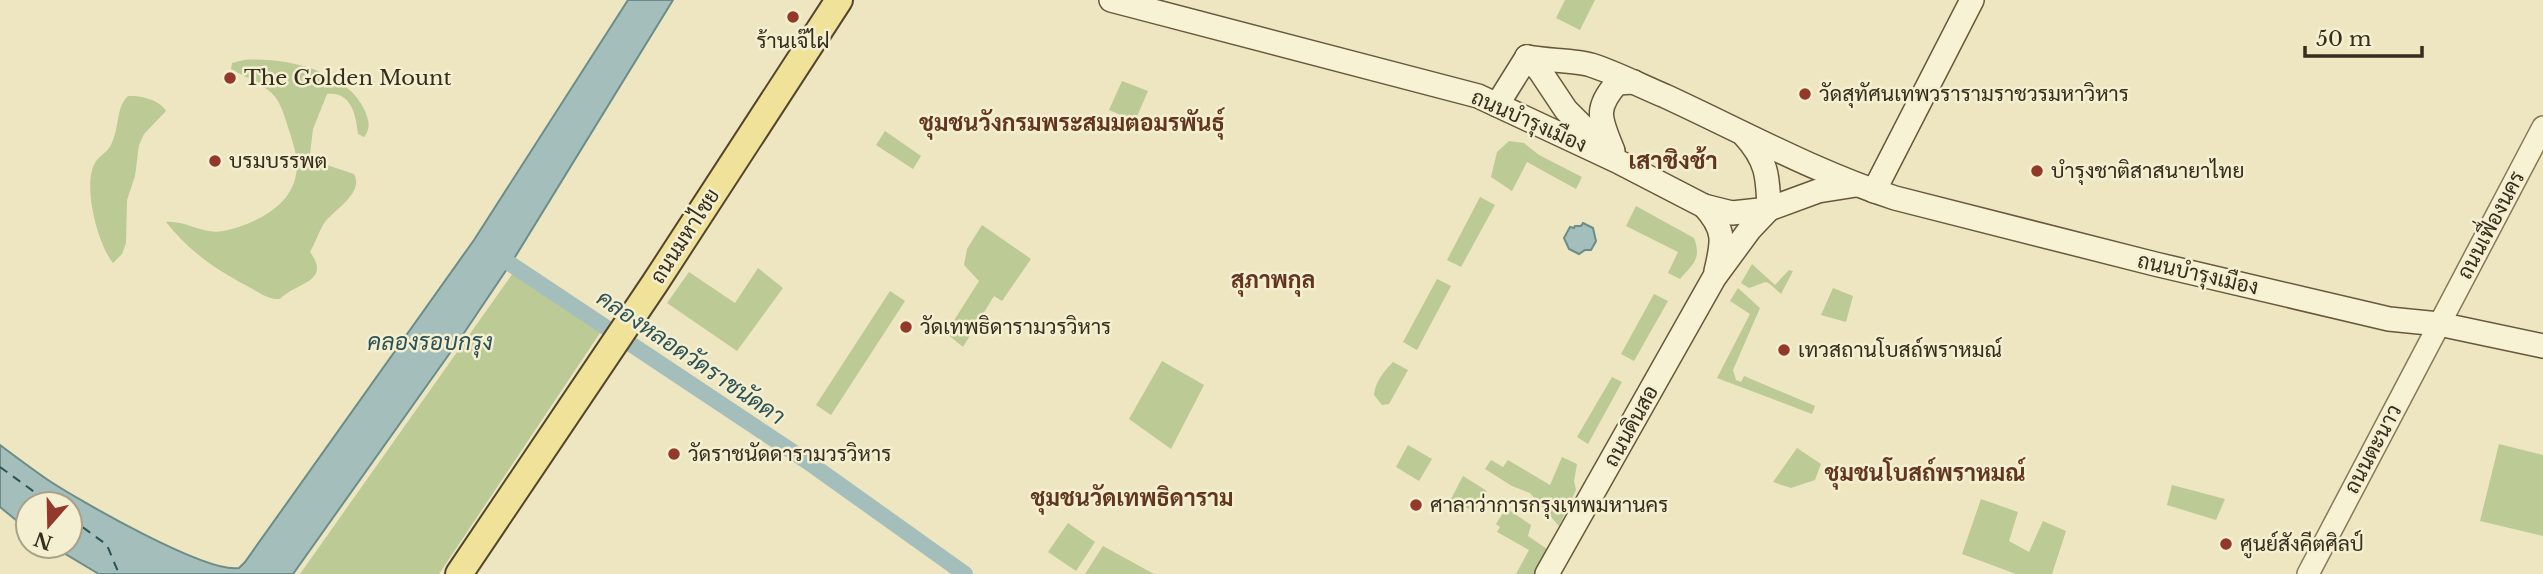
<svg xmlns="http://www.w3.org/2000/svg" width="2543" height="574" font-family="'Libre Baskerville',Sarabun,serif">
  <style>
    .green { fill: #bcca95 }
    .water { fill: #a4bfbb; stroke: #6b8d89; stroke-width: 2 }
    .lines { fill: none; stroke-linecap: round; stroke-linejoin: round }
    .canal { stroke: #a4bfbb; stroke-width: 16 }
    .ferry { stroke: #2d5255; stroke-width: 2; stroke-dasharray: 9 7; stroke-linecap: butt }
    .tertiary-casing { stroke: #867859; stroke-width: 24 }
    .secondary-casing { stroke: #67583c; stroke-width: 26 }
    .primary-casing { stroke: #53452d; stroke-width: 30 }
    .tertiary { stroke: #f8f2d4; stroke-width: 21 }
    .secondary { stroke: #f8f2d4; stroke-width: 23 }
    .primary { stroke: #f0e299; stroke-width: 26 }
    .poi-dot { fill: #93392a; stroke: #f4efd0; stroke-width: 2.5 }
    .labels { text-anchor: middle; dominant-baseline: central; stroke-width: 5; stroke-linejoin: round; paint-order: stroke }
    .poi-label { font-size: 21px; fill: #362d1d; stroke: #f4efd0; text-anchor: start }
    .street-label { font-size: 21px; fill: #362d1d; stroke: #f4efd0 }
    .neighbourhood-label { font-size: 23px; font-weight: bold; fill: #61361d; stroke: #f4efd0 }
    .water-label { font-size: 23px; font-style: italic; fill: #2d5255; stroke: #f4efd0 }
    .quarter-label { font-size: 24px; font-weight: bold; fill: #61361d; stroke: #f4efd0 }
  </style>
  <rect width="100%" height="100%" fill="#ede6c1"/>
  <g class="green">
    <polygon points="1565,0 1595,0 1580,30 1556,18"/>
    <path d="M244 60C284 57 347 70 365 111 369 121 371 128 364 137L358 134C356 116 352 91 327 94L313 129 310 154 318 162 354 174C365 194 331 211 323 225 318 234 315 243 310 252 332 282 297 282 280 299 268 300 259 292 249 287 216 270 189 251 166 222 185 220 203 235 223 231 252 225 290 208 296 175 299 160 294 147 290 133 286 122 283 108 276 98 266 85 245 77 231 69L232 63Z"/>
    <polygon points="1122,81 1148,91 1135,121 1109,110"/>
    <path d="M128 96C141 95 160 100 166 111L144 134 139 145 135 176 127 200 126 243 122 254 113 263C98 245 82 185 95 163 102 152 109 154 114 137 119 124 117 106 128 96Z"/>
    <polygon points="885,131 921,156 913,169 876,145"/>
    <polygon points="1509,141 1524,143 1539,155 1582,177 1576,189 1527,162 1512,191 1491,177 1497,152"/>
    <polygon points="1480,197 1495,205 1461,267 1447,260"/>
    <path d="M1636 206 1694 238C1702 259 1693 264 1680 279L1668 273 1678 252 1626 226Z"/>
    <polygon points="982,225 1031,259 1002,301 994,296 963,347 946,333 979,281 964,265 967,249"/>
    <path d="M1752 264 1775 285 1789 270 1793 271 1781 294C1762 277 1770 282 1749 288L1741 283Z"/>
    <polygon points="758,268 783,288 737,351 667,303 689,272 735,303"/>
    <polygon points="513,273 600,333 439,574 300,574"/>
    <polygon points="1437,279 1451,286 1417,350 1403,342"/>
    <polygon points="1738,288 1760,308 1733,370 1736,380 1741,382 1744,376 1815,406 1812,414 1717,378 1750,314 1730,301"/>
    <polygon points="1833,288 1853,296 1846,322 1821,315"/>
    <polygon points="890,291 905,301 831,415 816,405"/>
    <polygon points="1654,294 1668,301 1634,361 1621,354"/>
    <polygon points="1162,361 1204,385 1171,449 1129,419"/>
    <path d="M1393 362 1408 370 1389 404 1382 405 1374 395C1375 382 1384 371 1393 362Z"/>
    <polygon points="1612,377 1622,382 1588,444 1577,437"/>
    <polygon points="2499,444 2543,455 2543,536 2480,521"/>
    <polygon points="1408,445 1432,459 1419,481 1396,467"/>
    <polygon points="1797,448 1821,464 1815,480 1791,488 1773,482"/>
    <polygon points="1562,457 1577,464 1574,481 1576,490 1559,526 1530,493 1512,486 1485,469 1491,460 1503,467 1508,460 1550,485"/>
    <polygon points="1463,476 1487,491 1474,512 1451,499"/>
    <polygon points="2172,485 2225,499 2216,520 2167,505"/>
    <polygon points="1981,499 2018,512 2009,541 2029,552 2043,521 2066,531 2052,574 2016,574 1962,554"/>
    <polygon points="1506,508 1531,525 1528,536 1547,549 1535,574 1516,574 1529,550 1497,532 1500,527 1496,524"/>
    <polygon points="1068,523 1095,542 1076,571 1048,552"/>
    <polygon points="1103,546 1154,574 1085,574"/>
  </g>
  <g class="water">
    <path d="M628 0H673L515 257 462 336 293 574H99L52 546H70V504H28V530L0 507V445C16 457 32 469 48 480 80 501 207 574 239 568L245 562 474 240Z"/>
    <polygon points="1583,223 1593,228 1596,241 1591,250 1585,250 1579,254 1569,249 1564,238 1570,227 1574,228 1575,226 1581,226"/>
  </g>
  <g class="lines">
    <polyline class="canal" points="494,253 808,462 965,574"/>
    <g class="ferry">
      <polyline points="0,467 51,504"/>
      <polyline points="70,518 107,545 119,574"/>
    </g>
    <g class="tertiary-casing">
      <polyline id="tertiary" points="2308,574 2543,127"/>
    </g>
    <g class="secondary-casing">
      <g id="secondary">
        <polyline points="1111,0 1478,96 1617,161 1704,206 1732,213 1769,209 1818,191 1856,185"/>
        <path d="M1527 57C1546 61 1576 60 1591 65 1616 73 1641 86 1665 96 1741 131 1815 172 1895 198L2155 264 2389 319 2439 324 2543 346"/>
        <polyline points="1527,57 1540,71 1566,110 1607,151"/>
        <polyline points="1497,105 1527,57"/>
        <path d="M1744 135C1767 160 1768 176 1769 209"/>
        <path d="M1613 151C1601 120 1593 110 1617 83L1634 82"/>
        <polyline points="1874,191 1972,0"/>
        <path d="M1704 206C1726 230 1723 242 1716 271"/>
        <polyline points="1547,574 1714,278 1750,229 1769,209"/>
      </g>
    </g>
    <g class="primary-casing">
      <polyline id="primary" points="459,574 655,283 839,0"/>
    </g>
    <use href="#tertiary" class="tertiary"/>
    <use href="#secondary" class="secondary"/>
    <use href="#primary" class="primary"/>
  </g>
  <g class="poi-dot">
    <circle cx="793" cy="17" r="7"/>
    <circle cx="230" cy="78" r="7"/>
    <circle cx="1805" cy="94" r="7"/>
    <circle cx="215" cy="161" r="7"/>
    <circle cx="2037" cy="171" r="7"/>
    <circle cx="906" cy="327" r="7"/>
    <circle cx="1784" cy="350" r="7"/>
    <circle cx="674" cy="454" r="7"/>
    <circle cx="1416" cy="505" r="7"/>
    <circle cx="2226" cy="544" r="7"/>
  </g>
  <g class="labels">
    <g class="poi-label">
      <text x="793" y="41" text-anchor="middle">ร้านเจ๊ไฝ</text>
      <text x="244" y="78">The Golden Mount</text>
      <text x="1819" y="94">วัดสุทัศนเทพวรารามราชวรมหาวิหาร</text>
      <text x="229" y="161">บรมบรรพต</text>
      <text x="2051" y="171">บำรุงชาติสาสนายาไทย</text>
      <text x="920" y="327">วัดเทพธิดารามวรวิหาร</text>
      <text x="1798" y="350">เทวสถานโบสถ์พราหมณ์</text>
      <text x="688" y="454">วัดราชนัดดารามวรวิหาร</text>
      <text x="1430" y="505">ศาลาว่าการกรุงเทพมหานคร</text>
      <text x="2240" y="544">ศูนย์สังคีตศิลป์</text>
    </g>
    <g class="street-label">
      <text transform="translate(1529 121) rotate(24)">ถนนบำรุงเมือง</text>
      <text transform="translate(2491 225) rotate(-62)">ถนนเฟื่องนคร</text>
      <text transform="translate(685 236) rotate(-57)">ถนนมหาไชย</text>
      <text transform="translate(2198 274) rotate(13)">ถนนบำรุงเมือง</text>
      <text transform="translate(1631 426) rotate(-61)">ถนนดินสอ</text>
      <text transform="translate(2373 449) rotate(-62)">ถนนตะนาว</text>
    </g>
    <g class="neighbourhood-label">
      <text x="1072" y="123">ชุมชนวังกรมพระสมมตอมรพันธุ์</text>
      <text x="1273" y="280">สุภาพกุล</text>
      <text x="1925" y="473">ชุมชนโบสถ์พราหมณ์</text>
      <text x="1132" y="498">ชุมชนวัดเทพธิดาราม</text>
    </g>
    <g class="water-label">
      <text x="430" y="342">คลองรอบกรุง</text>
      <text transform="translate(691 357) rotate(34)">คลองหลอดวัดราชนัดดา</text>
    </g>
    <g class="quarter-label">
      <text x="1673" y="160">เสาชิงช้า</text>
    </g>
  </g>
  <g transform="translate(49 525) rotate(200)"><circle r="33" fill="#f4efd0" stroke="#a8a188" stroke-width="2"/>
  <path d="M0-5L12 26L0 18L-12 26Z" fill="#93392a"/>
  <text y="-10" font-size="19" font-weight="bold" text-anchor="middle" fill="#362d1d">N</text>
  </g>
  <path d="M2305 46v10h117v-10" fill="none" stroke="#362d1d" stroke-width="3.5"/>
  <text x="2316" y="46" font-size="21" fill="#362d1d" stroke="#f4efd0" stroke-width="5" paint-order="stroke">50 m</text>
</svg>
